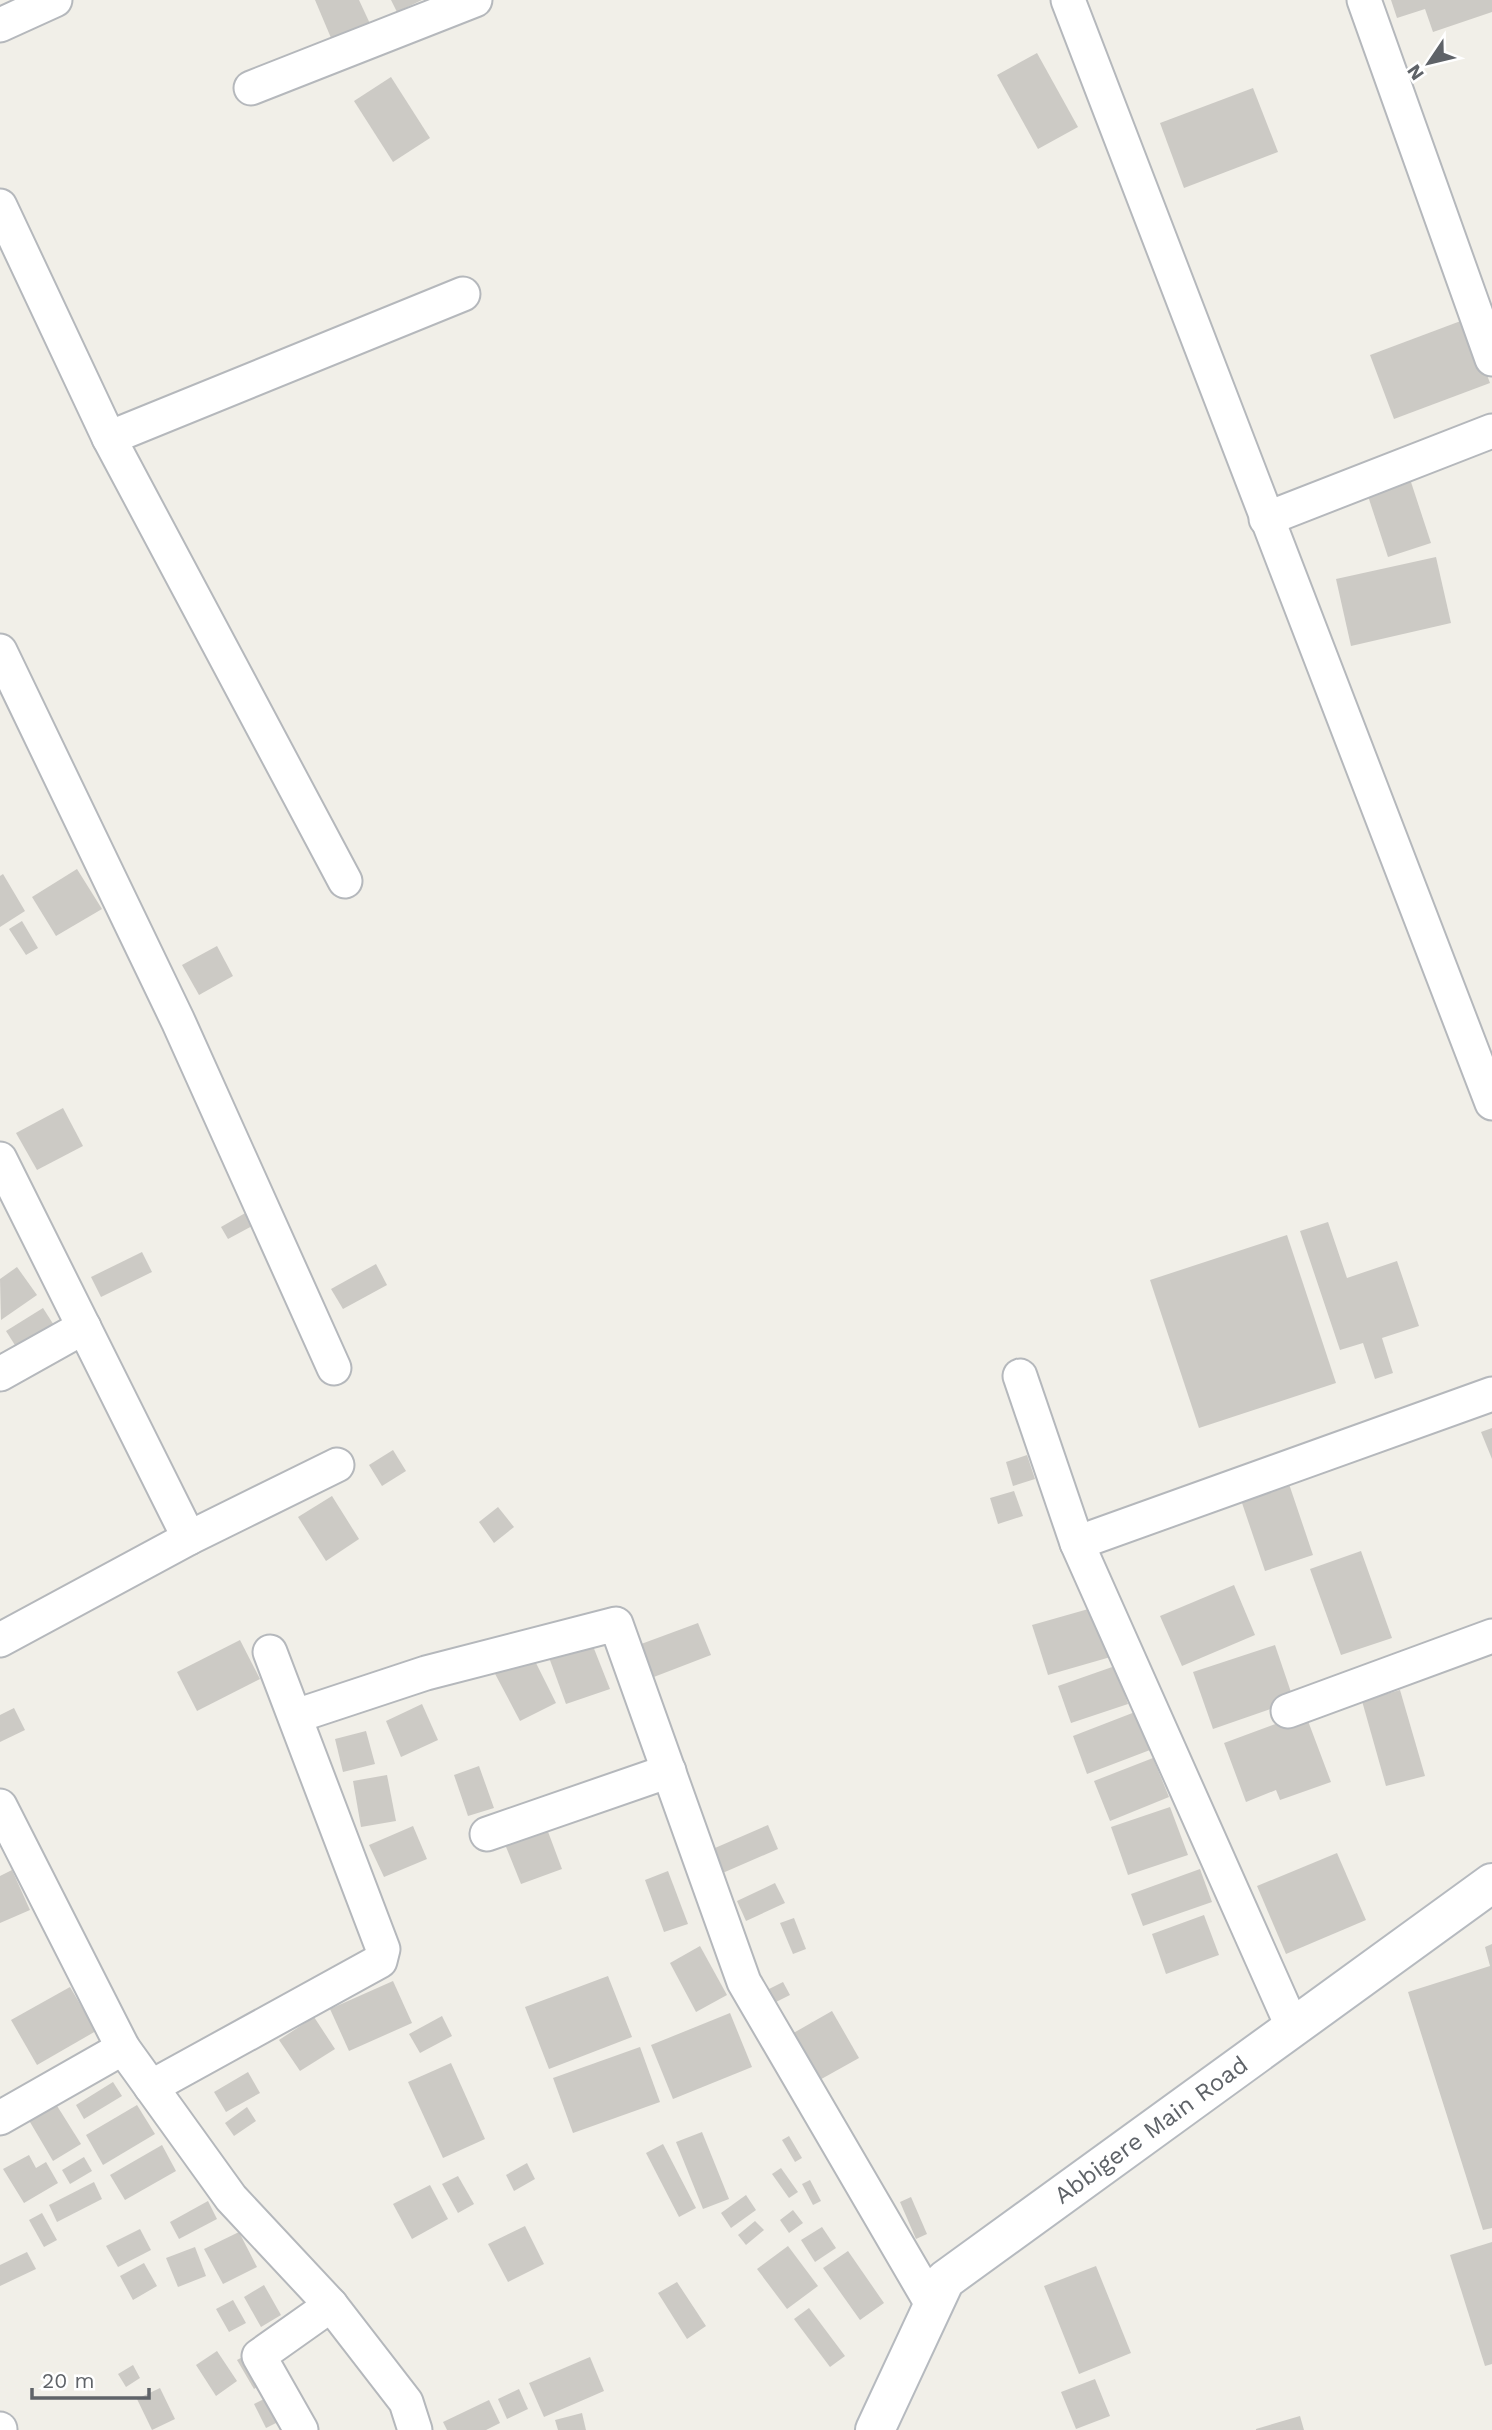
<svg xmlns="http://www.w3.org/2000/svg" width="1492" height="2430" font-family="'Work Sans',sans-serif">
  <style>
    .building { fill: #cccac5 }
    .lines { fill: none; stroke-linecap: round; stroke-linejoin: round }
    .street-casing { stroke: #b5b8bc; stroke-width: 37 }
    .secondary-casing { stroke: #b6babf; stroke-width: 42 }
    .street { stroke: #fff; stroke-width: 33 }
    .secondary { stroke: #fff; stroke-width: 38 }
    .labels { text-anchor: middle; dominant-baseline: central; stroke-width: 6; stroke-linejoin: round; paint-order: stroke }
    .street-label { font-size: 24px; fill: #5f6368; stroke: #fff }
  </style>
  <rect width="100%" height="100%" fill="#f1efe8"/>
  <g class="building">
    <polygon points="315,0 359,0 372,28 334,45"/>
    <polygon points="391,0 422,0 397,12"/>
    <polygon points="1391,0 1492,0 1492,12 1433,32 1425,9 1397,18"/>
    <polygon points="1037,53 1078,127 1038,149 997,75"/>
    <polygon points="391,77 430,138 393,162 354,101"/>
    <polygon points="1253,88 1278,152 1184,188 1160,123"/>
    <polygon points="1466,319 1490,383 1394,419 1370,355"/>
    <polygon points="1409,476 1431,543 1388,557 1366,490"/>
    <polygon points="1436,557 1451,623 1351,646 1336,579"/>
    <polygon points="77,869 102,909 56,936 32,897"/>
    <polygon points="3,874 25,911 0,927 0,876"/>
    <polygon points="22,921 38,948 26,955 9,929"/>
    <polygon points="217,946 233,976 199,995 182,965"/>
    <polygon points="63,1108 83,1146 37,1170 16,1133"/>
    <polygon points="247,1212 254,1225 228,1239 221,1227"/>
    <polygon points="1328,1222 1347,1278 1397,1261 1419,1326 1382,1338 1393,1373 1375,1379 1363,1343 1340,1350 1300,1231"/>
    <polygon points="1287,1235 1336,1383 1199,1428 1150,1280"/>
    <polygon points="142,1252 152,1272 101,1297 91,1277"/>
    <polygon points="376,1264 387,1285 343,1309 331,1289"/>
    <polygon points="17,1267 37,1295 1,1320 0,1279"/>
    <polygon points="43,1308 57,1330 20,1353 6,1331"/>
    <polygon points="1492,1428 1492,1459 1481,1432"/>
    <polygon points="393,1450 406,1471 382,1486 369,1465"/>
    <polygon points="1027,1455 1035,1479 1013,1486 1006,1462"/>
    <polygon points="1289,1484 1313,1555 1265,1571 1241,1500"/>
    <polygon points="1014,1491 1023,1516 998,1524 990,1498"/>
    <polygon points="332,1496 359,1539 326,1561 298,1517"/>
    <polygon points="498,1507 514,1527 494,1543 479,1522"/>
    <polygon points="1361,1551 1392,1638 1341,1655 1310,1569"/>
    <polygon points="1234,1585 1255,1635 1182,1666 1160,1616"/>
    <polygon points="1099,1606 1114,1656 1048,1675 1032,1625"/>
    <polygon points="698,1623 711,1655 646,1680 633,1647"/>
    <polygon points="240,1640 260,1679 197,1711 177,1672"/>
    <polygon points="591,1641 610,1689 566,1704 547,1652"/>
    <polygon points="1275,1645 1294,1701 1213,1729 1193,1672"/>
    <polygon points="530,1651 556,1703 520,1721 493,1670"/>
    <polygon points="1115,1666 1128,1704 1071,1723 1058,1686"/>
    <polygon points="1400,1690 1425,1776 1386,1786 1362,1701"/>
    <polygon points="422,1704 438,1740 401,1757 386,1721"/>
    <polygon points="14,1708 25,1730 0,1742 0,1715"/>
    <polygon points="1135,1712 1150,1750 1087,1774 1073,1736"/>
    <polygon points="1305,1713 1331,1782 1280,1800 1276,1790 1246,1802 1224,1743"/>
    <polygon points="366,1731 375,1764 343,1772 335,1739"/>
    <polygon points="1153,1758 1169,1797 1110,1821 1094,1781"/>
    <polygon points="479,1766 494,1808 468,1816 454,1775"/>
    <polygon points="387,1775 396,1821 361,1827 353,1781"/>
    <polygon points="1170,1807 1188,1855 1128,1875 1111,1827"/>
    <polygon points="544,1821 562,1869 521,1884 502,1837"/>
    <polygon points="768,1825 778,1849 718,1875 708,1851"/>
    <polygon points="413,1826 427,1859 384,1877 369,1845"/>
    <polygon points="1337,1853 1366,1920 1286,1954 1257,1886"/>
    <polygon points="1200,1869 1212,1902 1143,1926 1131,1894"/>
    <polygon points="12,1870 30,1910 0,1923 0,1876"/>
    <polygon points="668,1871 688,1924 664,1932 645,1880"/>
    <polygon points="775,1883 785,1903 746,1921 737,1901"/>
    <polygon points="1204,1915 1219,1955 1166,1974 1152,1934"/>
    <polygon points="794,1918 806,1949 793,1954 780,1923"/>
    <polygon points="1492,1944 1492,2228 1483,2230 1408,1992 1490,1966 1485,1947"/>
    <polygon points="700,1946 727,1995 696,2012 670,1963"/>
    <polygon points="608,1976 632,2037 549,2069 525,2007"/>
    <polygon points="393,1981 412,2023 349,2051 330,2009"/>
    <polygon points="783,1982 790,1995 774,2003 767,1990"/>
    <polygon points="70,1987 96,2031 37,2065 11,2020"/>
    <polygon points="832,2011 859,2058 816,2082 790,2035"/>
    <polygon points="730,2013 752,2067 673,2099 651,2045"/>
    <polygon points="442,2016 452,2036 420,2053 409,2034"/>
    <polygon points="314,2017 335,2049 300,2071 279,2040"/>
    <polygon points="640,2047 660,2102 573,2133 553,2078"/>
    <polygon points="451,2063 485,2139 443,2158 408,2082"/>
    <polygon points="248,2072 260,2093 226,2112 214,2092"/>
    <polygon points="113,2082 122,2096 84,2119 76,2105"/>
    <polygon points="54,2101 81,2144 53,2161 27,2117"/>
    <polygon points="137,2105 155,2134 103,2165 86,2135"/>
    <polygon points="247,2107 256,2121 234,2136 225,2123"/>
    <polygon points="702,2132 729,2199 703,2209 676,2142"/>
    <polygon points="789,2136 802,2158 795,2162 782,2140"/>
    <polygon points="663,2144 696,2208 679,2217 646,2153"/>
    <polygon points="162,2145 176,2171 125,2200 110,2175"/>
    <polygon points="29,2155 36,2168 46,2162 58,2183 24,2203 3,2169"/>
    <polygon points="84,2157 92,2171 70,2184 62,2170"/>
    <polygon points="527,2163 535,2179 514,2191 506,2175"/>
    <polygon points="781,2168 798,2192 789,2198 772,2174"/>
    <polygon points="458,2176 474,2204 458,2213 442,2184"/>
    <polygon points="810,2180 821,2201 813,2205 802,2184"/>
    <polygon points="94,2182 102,2199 57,2222 49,2205"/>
    <polygon points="430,2185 448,2219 412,2239 393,2204"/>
    <polygon points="746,2195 756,2210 731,2228 721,2213"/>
    <polygon points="911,2197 927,2234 916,2239 900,2202"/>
    <polygon points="208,2201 217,2219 179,2239 170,2222"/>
    <polygon points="793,2210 803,2223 789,2233 780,2220"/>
    <polygon points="42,2213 57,2240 44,2247 29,2220"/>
    <polygon points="755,2221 764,2230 746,2245 738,2235"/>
    <polygon points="525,2226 544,2264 508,2282 488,2244"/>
    <polygon points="822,2227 836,2248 815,2262 801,2240"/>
    <polygon points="140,2229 151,2250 118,2267 106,2246"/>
    <polygon points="239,2232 257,2267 223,2284 204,2249"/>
    <polygon points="1492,2242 1492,2364 1485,2366 1450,2255"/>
    <polygon points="788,2246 818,2286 787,2309 757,2269"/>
    <polygon points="195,2247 206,2276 178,2287 166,2258"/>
    <polygon points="848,2251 884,2303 860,2320 823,2268"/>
    <polygon points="27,2252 36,2269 0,2286 0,2265"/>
    <polygon points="144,2263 157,2286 133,2300 120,2276"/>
    <polygon points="1096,2266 1131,2353 1079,2374 1044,2286"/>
    <polygon points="677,2282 706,2326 687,2339 658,2293"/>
    <polygon points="264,2285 281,2315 261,2327 244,2297"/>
    <polygon points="233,2300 246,2323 229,2332 216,2309"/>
    <polygon points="809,2308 845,2356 830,2367 794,2319"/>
    <polygon points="217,2351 237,2381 216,2396 196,2365"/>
    <polygon points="252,2352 268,2380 254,2389 237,2360"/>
    <polygon points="590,2357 604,2391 544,2417 529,2383"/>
    <polygon points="133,2365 140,2378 126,2387 118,2374"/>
    <polygon points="1095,2379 1110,2416 1076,2429 1061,2392"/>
    <polygon points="160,2388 175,2419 152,2430 137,2399"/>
    <polygon points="519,2389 528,2409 507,2419 498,2399"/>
    <polygon points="274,2394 286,2418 266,2428 254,2404"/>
    <polygon points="489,2400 500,2423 486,2430 447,2430 443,2422"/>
    <polygon points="582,2413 586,2430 558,2430 555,2420"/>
    <polygon points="1300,2416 1304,2430 1256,2430 1256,2429"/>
  </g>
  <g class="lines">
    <g class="street-casing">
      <g id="street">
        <polyline points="1068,0 1492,1103"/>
        <polyline points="1364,0 1492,359"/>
        <polyline points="0,25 55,0"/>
        <polyline points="251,88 475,0"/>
        <polyline points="0,206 109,438 345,881"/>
        <polyline points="109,438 463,294"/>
        <polyline points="1266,519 1492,431"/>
        <polyline points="0,651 178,1021 334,1368"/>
        <polyline points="0,1159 189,1538 0,1640"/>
        <polyline points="0,1374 84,1327"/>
        <polyline points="1020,1376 1077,1543"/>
        <polyline points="189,1538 337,1465"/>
        <polyline points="1288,1711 1492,1636"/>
        <polyline points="296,1716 426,1673 616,1624 744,1982 933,2306"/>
        <polyline points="0,1806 123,2048 231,2198 331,2305 406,2402 415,2430"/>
        <polyline points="487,1834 669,1771"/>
        <polyline points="1293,2028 1077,1543 1492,1394"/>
        <polyline points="151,2087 380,1961 383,1949 270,1652"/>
        <polyline points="0,2118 123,2048"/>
        <polyline points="0,2429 0,2430"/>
        <polyline points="301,2430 259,2356 331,2305"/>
      </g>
    </g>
    <g class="secondary-casing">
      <polyline id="secondary" points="875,2430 945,2280 1492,1883"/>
    </g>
    <use href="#street" class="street"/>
    <use href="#secondary" class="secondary"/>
  </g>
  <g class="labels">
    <g class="street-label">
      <text transform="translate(1151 2130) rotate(-36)">Abbigere Main Road</text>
    </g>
  </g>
  <g transform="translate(1429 63) rotate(235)" stroke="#ffffff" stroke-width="5" paint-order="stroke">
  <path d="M0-5L12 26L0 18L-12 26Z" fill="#5f6368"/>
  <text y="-10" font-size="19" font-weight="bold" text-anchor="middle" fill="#5f6368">N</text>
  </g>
  <path d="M32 2388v10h117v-10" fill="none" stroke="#5f6368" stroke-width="3.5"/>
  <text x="42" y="2388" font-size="21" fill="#5f6368" stroke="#ffffff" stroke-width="5" paint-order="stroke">20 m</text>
</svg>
